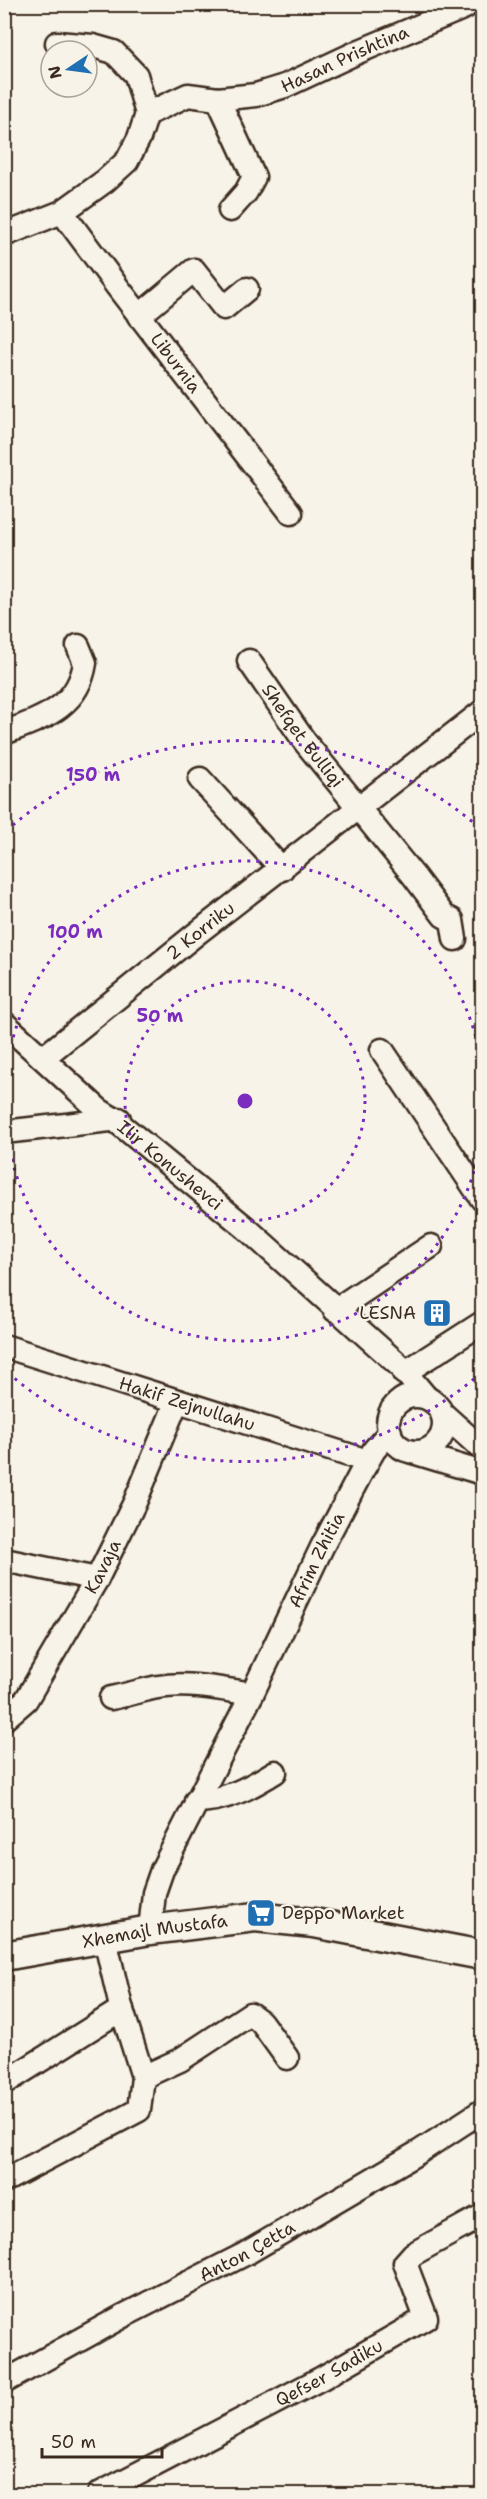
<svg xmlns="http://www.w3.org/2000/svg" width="487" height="2499" font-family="'Shantell Sans',sans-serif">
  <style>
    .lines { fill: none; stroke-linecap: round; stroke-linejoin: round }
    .minor-casing { stroke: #3b2a1e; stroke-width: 27 }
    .major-casing { stroke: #3b2a1e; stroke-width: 33 }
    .minor { stroke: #f7f3e8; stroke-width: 22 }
    .major { stroke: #f7f3e8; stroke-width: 28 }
    .ring { fill: none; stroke: #7b2cbf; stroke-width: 3; stroke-dasharray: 3 6 }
    .labels { text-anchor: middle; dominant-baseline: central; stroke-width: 4.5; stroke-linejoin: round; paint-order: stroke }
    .street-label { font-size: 18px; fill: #3b2a1e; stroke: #f7f3e8 }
    .poi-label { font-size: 18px; fill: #3b2a1e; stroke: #f7f3e8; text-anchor: end }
    .centre { fill: #7b2cbf; stroke: #f7f3e8; stroke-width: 3 }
    .ring-label { font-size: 18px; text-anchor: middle; font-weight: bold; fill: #7b2cbf; stroke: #f7f3e8; stroke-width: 4.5; stroke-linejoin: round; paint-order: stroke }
  </style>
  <rect width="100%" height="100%" fill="#f7f3e8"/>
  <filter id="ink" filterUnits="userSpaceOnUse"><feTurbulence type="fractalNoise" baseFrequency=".0167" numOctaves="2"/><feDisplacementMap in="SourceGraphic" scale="12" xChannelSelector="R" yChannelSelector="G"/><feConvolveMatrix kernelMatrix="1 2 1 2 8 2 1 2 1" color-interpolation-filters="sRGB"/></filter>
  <g filter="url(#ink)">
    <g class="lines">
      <g class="minor-casing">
        <g id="minor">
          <polyline points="57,43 93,46 114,52 136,75 147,114"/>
          <polyline points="218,99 254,177 246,192 230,210"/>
          <path id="s1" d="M62 212 116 285 291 513"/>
          <path id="s2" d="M4 235 62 212 105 181 127 161 139 138 147 114 188 95 218 99 256 95 285 86 360 51 465 7 464 4"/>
          <polyline points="139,316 194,270 224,308 247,289"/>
          <path id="s3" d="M249 661 305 742 413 875 444 916 452 920 455 939"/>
          <path d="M4 733C42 718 78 708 85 663L78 646"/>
          <polyline points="200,779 282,869"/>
          <path id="s4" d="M4 1023 99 1110 115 1120 246 1228 400 1366 426 1397"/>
          <polyline points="382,1050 482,1199"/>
          <path id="s5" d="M44 1057 196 934 482 712"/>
          <polyline points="4,1132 119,1119"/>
          <polyline points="335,1310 431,1246"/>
          <path id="s6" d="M4 1346 358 1458 366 1464"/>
          <polyline points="404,1373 482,1323"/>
          <circle cx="416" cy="1424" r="28"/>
          <polyline points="443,1414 482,1449"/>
          <polyline points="413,1452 482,1473"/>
          <polyline points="4,1560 97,1579"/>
          <path d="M111 1698C127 1695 142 1690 158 1687 189 1682 221 1689 252 1694"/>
          <path id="s7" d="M4 1719 26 1700 97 1579 135 1502 177 1401"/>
          <path d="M196 1801C226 1801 251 1787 275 1772"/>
          <path id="s8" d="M150 1930 154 1893 162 1870 252 1694 322 1547 362 1471 374 1450 390 1432"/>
          <polyline points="143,2077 180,2060 250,2014 261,2022 287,2058"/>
          <polyline points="6,2082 122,2009"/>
          <polyline points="4,2181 139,2110 143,2077 121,2007 105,1939"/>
          <path id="s9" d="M4 2382 123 2316 245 2254 419 2152 482 2111"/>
          <path id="s10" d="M99 2494 322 2378 426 2318 405 2263 413 2254 482 2216"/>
        </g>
      </g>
      <g class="major-casing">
        <g id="major">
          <path id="s11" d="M4 1956 150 1930 255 1917 314 1923 482 1955"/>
        </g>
      </g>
      <use href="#minor" class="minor"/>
      <use href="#major" class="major"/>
    </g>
  </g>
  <g class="ring">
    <circle cx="245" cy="1101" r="120"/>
    <path d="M482 1136A240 240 0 1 1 482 1066"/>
    <path d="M481 1373A360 360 0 0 1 6 1371M6 831A360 360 0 0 1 481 829"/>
  </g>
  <defs>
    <g id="building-square" transform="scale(1.5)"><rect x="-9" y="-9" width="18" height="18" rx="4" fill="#1f6fb2" stroke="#f7f3e8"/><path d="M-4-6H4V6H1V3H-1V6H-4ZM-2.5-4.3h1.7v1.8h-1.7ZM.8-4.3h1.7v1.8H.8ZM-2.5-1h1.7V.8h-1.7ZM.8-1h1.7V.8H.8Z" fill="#fff"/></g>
    <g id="supermarket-square" transform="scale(1.5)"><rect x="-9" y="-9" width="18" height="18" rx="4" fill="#1f6fb2" stroke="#f7f3e8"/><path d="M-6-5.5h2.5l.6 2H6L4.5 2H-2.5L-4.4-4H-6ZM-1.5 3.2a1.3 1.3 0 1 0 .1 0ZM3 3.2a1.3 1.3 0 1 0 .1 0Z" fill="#fff"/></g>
  </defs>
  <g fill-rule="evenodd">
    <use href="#building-square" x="437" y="1313"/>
    <use href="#supermarket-square" x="261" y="1913"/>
  </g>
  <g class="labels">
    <g class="street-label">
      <text stroke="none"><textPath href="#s2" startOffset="406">Hasan Prishtina</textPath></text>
      <text stroke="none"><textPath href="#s1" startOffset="189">Liburnia</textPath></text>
      <text stroke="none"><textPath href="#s3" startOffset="92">Shefqet Bulliqi</textPath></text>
      <text stroke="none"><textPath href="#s5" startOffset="201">2 Korriku</textPath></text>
      <text stroke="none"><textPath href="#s4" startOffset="219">Ilir Konushevci</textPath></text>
      <text stroke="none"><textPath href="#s6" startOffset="192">Hakif Zejnullahu</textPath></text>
      <text stroke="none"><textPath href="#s8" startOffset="408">Afrim Zhitia</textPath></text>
      <text stroke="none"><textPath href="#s7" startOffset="183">Kavaja</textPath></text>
      <text stroke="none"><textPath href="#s11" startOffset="153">Xhemajl Mustafa</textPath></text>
      <text stroke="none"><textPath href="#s9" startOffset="276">Anton Çetta</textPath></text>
      <text stroke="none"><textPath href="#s10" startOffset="260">Qefser Sadiku</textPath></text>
    </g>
    <g class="poi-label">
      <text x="416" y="1313">LESNA</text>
      <text x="282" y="1913" text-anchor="start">Deppo Market</text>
    </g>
  </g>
  <circle cx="245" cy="1101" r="9" class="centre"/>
  <g class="ring-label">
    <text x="93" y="781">150 m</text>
    <text x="75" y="938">100 m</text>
    <text x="160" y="1022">50 m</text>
  </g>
  <rect width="487" height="2499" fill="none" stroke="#f7f3e8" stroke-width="24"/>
  <rect x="12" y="12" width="463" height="2475" fill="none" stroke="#3b2a1e" stroke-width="2" filter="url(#ink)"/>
  <g transform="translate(69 69) rotate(257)"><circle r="28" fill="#f7f3e8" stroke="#aca397" stroke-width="1.5"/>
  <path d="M0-4.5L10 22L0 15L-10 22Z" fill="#1f6fb2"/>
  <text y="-9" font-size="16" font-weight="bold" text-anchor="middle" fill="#3b2a1e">N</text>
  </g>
  <path d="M42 2448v9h120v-9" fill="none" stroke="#3b2a1e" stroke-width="3"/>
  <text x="51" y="2448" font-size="18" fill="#3b2a1e" stroke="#f7f3e8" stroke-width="4.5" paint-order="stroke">50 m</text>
</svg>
